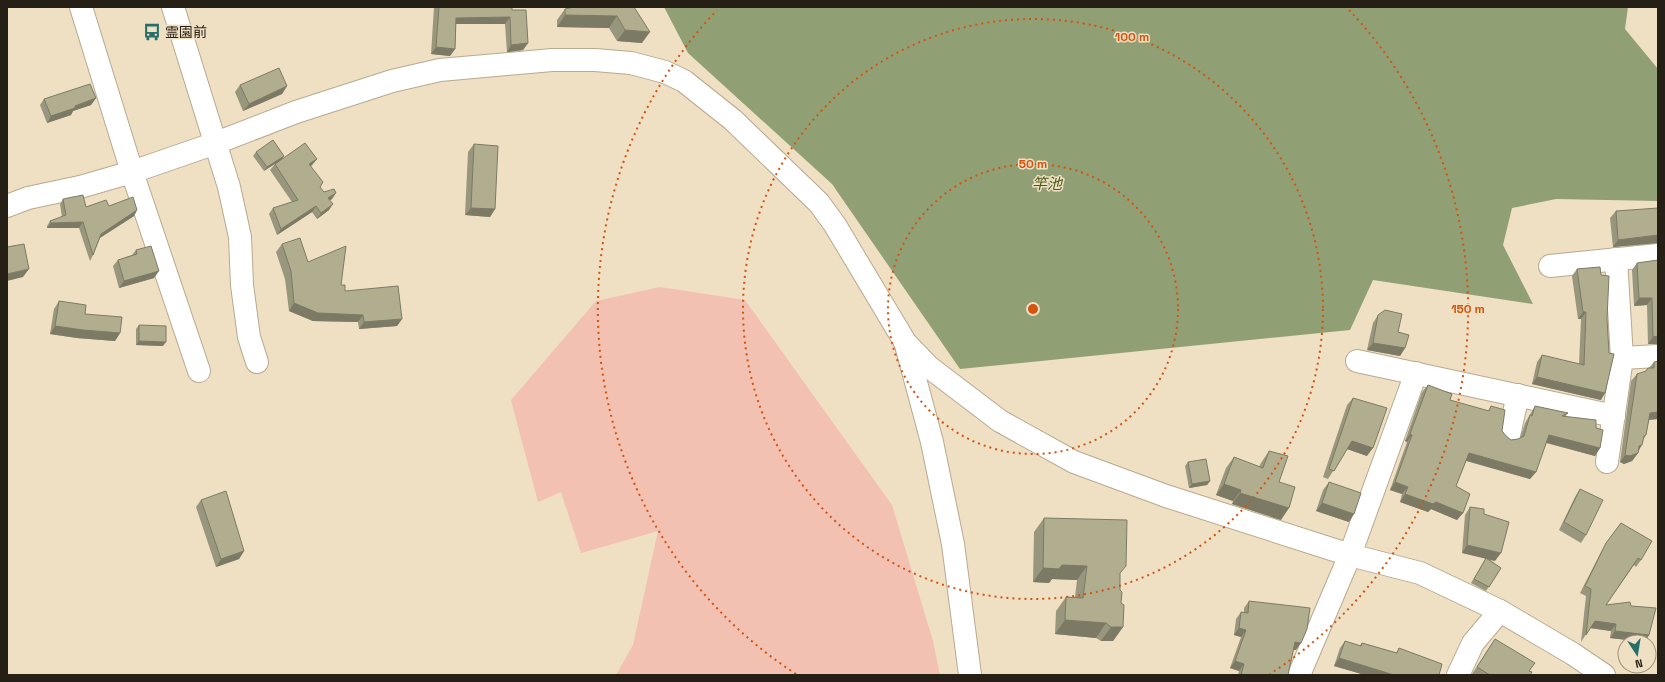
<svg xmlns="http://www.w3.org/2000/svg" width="1665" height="682" font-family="'Space Grotesk','Noto Sans JP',sans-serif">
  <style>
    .green { fill: #f2c1b2 }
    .water { fill: #919f74 }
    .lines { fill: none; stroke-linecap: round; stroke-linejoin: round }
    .minor-casing { stroke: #b9a98f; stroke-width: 24 }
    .minor { stroke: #fff; stroke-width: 22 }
    .wall { fill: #98967c }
    .shaded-wall { fill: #7c7a65 }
    .building { fill: #b1ae90; stroke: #7c7a65 }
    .ring { fill: none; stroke: #d4530d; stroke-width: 2; stroke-dasharray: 2 4 }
    .labels { text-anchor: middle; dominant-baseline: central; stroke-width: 3; stroke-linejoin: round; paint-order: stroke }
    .poi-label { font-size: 14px; fill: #251f15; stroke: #efdfc3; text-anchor: start }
    .water-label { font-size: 15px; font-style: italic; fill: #495b17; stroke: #efdfc3 }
    .centre { fill: #d4530d; stroke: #efdfc3; stroke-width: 2 }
    .ring-label { font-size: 12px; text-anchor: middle; font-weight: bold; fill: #d4530d; stroke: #efdfc3; stroke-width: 3; stroke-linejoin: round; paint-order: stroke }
  </style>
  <rect width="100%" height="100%" fill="#efdfc3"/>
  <polygon class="green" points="660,287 745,300 892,505 933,641 940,675 616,675 633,645 658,531 581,553 561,492 538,502 511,400 596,301"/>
  <polygon class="water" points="664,7 1628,7 1625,29 1658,69 1658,201 1556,199 1512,208 1503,245 1533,304 1373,280 1350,330 960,369 832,184 688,53"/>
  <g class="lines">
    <g class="minor-casing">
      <g id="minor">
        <polyline points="81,7 132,172 199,371"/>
        <polyline points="173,7 229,187 240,237 242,285 249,337 257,362"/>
        <polyline points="7,206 28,198 80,187 132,172 216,143 296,112 392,81 440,70 552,60 595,60 631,63 665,72 684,81 733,120 819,203 835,225 905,342 929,367 1000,421 1074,462 1166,496 1350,555 1420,573 1500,611 1573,654 1604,675"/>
        <polyline points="1550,266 1658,255"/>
        <polyline points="906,345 932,442 953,544 970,675"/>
        <polyline points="1622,358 1658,356"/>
        <polyline points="1357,361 1614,416"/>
        <polyline points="1509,435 1518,395"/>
        <polyline points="1607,462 1622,358 1616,259"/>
        <polyline points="1299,675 1350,555 1416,373"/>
        <polyline points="1458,675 1473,643 1500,611"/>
      </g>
    </g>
    <use href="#minor" class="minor"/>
  </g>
  <g class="wall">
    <polygon points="434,7 512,7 512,10 528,43 523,50 507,52 505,24 456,24 455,49 450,56 431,54"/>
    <polygon points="634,7 642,43 617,41 609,28 557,27 557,20 565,9"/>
    <polygon points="240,85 287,86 282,94 243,111 235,92"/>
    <polygon points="96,98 91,105 73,111 71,115 47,123 40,105 44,99"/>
    <polygon points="474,144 495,209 490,217 465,215 468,152"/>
    <polygon points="256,152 284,156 281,160 317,159 311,166 320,187 324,192 332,199 330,200 329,210 317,219 312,212 277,235 269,214 273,208 292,202 270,170 275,164 280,160 264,171 253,156"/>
    <polygon points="63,199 86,207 109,206 137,210 134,216 100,238 93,255 90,261 79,228 47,228 47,226 50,221 62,217 60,204"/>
    <polygon points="1616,211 1657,243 1613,247 1610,218"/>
    <polygon points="282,244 341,285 345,291 402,319 397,326 359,329 358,322 313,321 289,311 285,279 276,252"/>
    <polygon points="136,250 154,278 119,288 113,266 118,260 132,255"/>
    <polygon points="1658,260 1658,344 1648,344 1647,305 1634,306 1632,270 1637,263"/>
    <polygon points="1600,267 1601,400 1532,384 1537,362 1542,355 1579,364 1581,319 1578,319 1572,276 1577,269"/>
    <polygon points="59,301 85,314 120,333 115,341 77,338 50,334 54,309"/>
    <polygon points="1378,315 1398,332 1405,348 1400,356 1367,350 1373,323"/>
    <polygon points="139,325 163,346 136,345 136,329"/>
    <polygon points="1654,362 1658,419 1649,420 1646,435 1643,440 1638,453 1632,461 1624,464 1620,462 1631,381 1637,374 1645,372 1648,368 1649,368"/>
    <polygon points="1428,385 1450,400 1488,411 1491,406 1502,431 1506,436 1511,440 1518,439 1520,438 1525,423 1535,406 1568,413 1565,417 1596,428 1600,448 1595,456 1546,443 1536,472 1530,479 1466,461 1456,486 1463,513 1457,520 1431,509 1428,512 1400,502 1402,494 1390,490 1407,442 1405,441 1422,392"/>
    <polygon points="1353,398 1367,456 1347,449 1328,479 1323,477 1347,405"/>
    <polygon points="1269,451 1279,482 1281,520 1232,504 1233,501 1216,495 1226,468 1234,457 1259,467 1261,463"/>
    <polygon points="1188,462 1210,481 1207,485 1189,488 1185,466"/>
    <polygon points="1329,482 1349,522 1316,511 1323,490"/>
    <polygon points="1580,489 1586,535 1581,543 1559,530 1575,497"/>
    <polygon points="201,500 244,551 239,559 216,567 196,507"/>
    <polygon points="1470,507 1484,514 1495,561 1489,559 1501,568 1486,591 1471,583 1486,558 1462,553 1465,515"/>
    <polygon points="1044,518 1120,575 1120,590 1123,627 1113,641 1101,641 1096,638 1055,634 1056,611 1066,597 1075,597 1077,580 1052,579 1049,583 1033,582 1034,532"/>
    <polygon points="1621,523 1641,560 1636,567 1634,565 1606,605 1631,606 1649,635 1645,642 1610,638 1611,631 1590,628 1581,642 1586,596 1580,593 1602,550"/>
    <polygon points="1249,601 1296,650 1293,650 1288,675 1238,675 1239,671 1230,668 1241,637 1234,635 1236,619 1241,612 1244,612 1244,608"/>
    <polygon points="1495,639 1529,671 1530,675 1474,675 1472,674"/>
    <polygon points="1345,641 1359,646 1362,643 1396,653 1399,648 1439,675 1365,675 1334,666 1340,648"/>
  </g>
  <g class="shaded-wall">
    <polygon points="565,15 617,16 609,28 557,27"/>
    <polygon points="510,17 505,24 452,24 456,18"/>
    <polygon points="625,30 650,32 642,43 617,41"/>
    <polygon points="528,43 523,50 507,52 511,45"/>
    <polygon points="436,47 455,49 450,56 431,54"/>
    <polygon points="287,86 282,94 243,111 249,104"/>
    <polygon points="96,98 91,105 73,111 71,115 47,123 51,116 75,106"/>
    <polygon points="284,156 281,160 264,171 267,167"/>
    <polygon points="317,159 312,165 305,170 309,164"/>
    <polygon points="336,193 332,199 324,204 328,198"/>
    <polygon points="333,204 329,210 317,219 321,213"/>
    <polygon points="316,206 312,212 277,235 281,229"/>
    <polygon points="471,208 495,209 490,217 465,215"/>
    <polygon points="137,210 134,216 98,239 101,234"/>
    <polygon points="83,222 79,228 47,228 51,223"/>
    <polygon points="1658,235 1658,243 1613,247 1618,240"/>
    <polygon points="29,269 23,277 7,281 7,274"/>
    <polygon points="159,271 154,278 119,288 124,281"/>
    <polygon points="1639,298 1652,298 1647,305 1634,306"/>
    <polygon points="294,303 363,315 358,322 313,321 289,311"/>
    <polygon points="1583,312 1586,312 1581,319 1578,319"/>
    <polygon points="402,319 397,326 359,329 364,322"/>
    <polygon points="55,326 120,333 115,341 77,338 50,334"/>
    <polygon points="1658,336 1658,344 1648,344 1653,337"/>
    <polygon points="139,341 166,342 163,346 136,345"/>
    <polygon points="1373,343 1405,348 1400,356 1367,350"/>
    <polygon points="1537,377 1605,393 1601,400 1532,384"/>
    <polygon points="1658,412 1658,419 1644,420 1650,413"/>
    <polygon points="1410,434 1412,435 1407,442 1405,441"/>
    <polygon points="1549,435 1600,448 1595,456 1544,442"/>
    <polygon points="1352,441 1373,448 1367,456 1347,449"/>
    <polygon points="1642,445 1637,453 1639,446"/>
    <polygon points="1469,453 1536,472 1530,479 1464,460"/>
    <polygon points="1638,453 1632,461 1624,464 1620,462 1625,455"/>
    <polygon points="1210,481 1207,485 1189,488 1192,484"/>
    <polygon points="1395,482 1408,487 1402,494 1390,490"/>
    <polygon points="1224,484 1241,490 1233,501 1216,495"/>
    <polygon points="1240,493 1289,508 1281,520 1232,504"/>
    <polygon points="1405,494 1436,502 1463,513 1457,520 1431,509 1428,512 1400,502"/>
    <polygon points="1322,503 1354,514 1349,522 1316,511"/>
    <polygon points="1467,545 1501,553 1495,561 1462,553"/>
    <polygon points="244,551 239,559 216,567 221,559"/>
    <polygon points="1062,565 1087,566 1077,580 1052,579 1049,583 1033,582 1043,568"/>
    <polygon points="1065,620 1106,623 1096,638 1055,634"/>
    <polygon points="1595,621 1616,624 1611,631 1590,628"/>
    <polygon points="1111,627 1123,627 1113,641 1101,641"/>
    <polygon points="1239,628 1246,630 1241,637 1234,635"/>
    <polygon points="1615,631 1649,635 1645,642 1610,638"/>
    <polygon points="1295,642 1301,643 1296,650 1290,649"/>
    <polygon points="1339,658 1394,675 1365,675 1334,666"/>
    <polygon points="1235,661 1244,664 1239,671 1230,668"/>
  </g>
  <g class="building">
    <polygon points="439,7 512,7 512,10 526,10 528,43 511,45 510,17 456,18 455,49 436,47"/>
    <polygon points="574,7 634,7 650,32 625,30 617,16 565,15 565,9"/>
    <polygon points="279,68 287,86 249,104 240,85"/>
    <polygon points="90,84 96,98 75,106 75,108 51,116 44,99"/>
    <polygon points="273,140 284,156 267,167 256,152"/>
    <polygon points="305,143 317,159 309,164 323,182 320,187 324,192 334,189 336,193 328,198 333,204 321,213 316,206 281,229 273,208 298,200 275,164"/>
    <polygon points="474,144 498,146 495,209 471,208"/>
    <polygon points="83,195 86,207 106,200 109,206 133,197 137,210 101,234 93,255 83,222 51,223 50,221 66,215 63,199"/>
    <polygon points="1658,208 1658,219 1657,220 1658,220 1658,235 1618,240 1616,211"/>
    <polygon points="300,238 308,262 346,246 341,285 345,285 345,291 398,286 402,319 364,322 363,315 318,313 294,303 291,271 282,244"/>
    <polygon points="24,244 29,269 7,274 7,247"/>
    <polygon points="151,246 159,271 124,281 118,260 137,254 136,250"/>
    <polygon points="1658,260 1658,336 1653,337 1652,298 1639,298 1637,263"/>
    <polygon points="1600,267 1601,275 1609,276 1607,319 1609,353 1614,354 1605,393 1537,377 1542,355 1584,365 1586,312 1583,312 1577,269"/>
    <polygon points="59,301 86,305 85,314 122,317 120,333 83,330 55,326"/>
    <polygon points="1385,310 1402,314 1398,332 1409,335 1405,348 1373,343 1378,315"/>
    <polygon points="139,325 166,326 166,342 139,341"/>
    <polygon points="1658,361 1658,412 1650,413 1646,435 1644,436 1642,445 1639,446 1638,453 1630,456 1625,455 1637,374 1646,371 1648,368 1654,368 1654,362"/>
    <polygon points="1428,385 1452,394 1450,400 1489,411 1491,406 1505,410 1502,431 1506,436 1511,440 1518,439 1524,436 1530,415 1532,416 1535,406 1568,413 1562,416 1596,420 1596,428 1603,430 1600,448 1549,435 1536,472 1469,453 1456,486 1470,494 1463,513 1436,502 1433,504 1405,494 1408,487 1395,482 1412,435 1410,434"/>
    <polygon points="1353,398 1387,408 1373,448 1352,441 1334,471 1329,469"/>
    <polygon points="1269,451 1288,456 1279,482 1295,487 1289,508 1240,493 1241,490 1224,484 1234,457 1263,468"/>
    <polygon points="1206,459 1210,481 1192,484 1188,462"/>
    <polygon points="1329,482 1361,493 1354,514 1322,503"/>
    <polygon points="1580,489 1603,500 1586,535 1564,522"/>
    <polygon points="226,491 244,551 221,559 201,500"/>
    <polygon points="1470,507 1484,509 1484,514 1509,522 1501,553 1467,545"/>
    <polygon points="1044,518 1127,520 1126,566 1120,573 1120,590 1122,592 1121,603 1124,605 1123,627 1111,627 1106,623 1065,620 1066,597 1083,598 1087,566 1062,565 1059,569 1043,568"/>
    <polygon points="1621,523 1652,541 1641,560 1638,558 1606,605 1630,602 1631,606 1656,608 1649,635 1615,631 1616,624 1595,621 1586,635 1591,589 1585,586 1606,543"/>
    <polygon points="1486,558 1501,568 1489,587 1474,579"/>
    <polygon points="1249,601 1310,608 1307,629 1301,643 1295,642 1288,675 1241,675 1244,664 1235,661 1246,630 1239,628 1241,612 1248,613"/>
    <polygon points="1495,639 1535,663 1529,671 1532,672 1530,675 1490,675 1477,667"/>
    <polygon points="1345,641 1361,646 1362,643 1397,653 1399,648 1442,664 1439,675 1394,675 1339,658"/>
  </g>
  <g class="ring">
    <circle cx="1033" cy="309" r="145"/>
    <circle cx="1033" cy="309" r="290"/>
    <path d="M796 674A435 435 0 0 1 717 10M1349 10A435 435 0 0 1 1270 674"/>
  </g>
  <defs>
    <g id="bus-bare" transform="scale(1.38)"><path d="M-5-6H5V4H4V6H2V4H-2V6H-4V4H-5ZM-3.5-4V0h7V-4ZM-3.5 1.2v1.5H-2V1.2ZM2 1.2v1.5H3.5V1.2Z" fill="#266f69" stroke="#efdfc3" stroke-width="2.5" paint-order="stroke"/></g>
  </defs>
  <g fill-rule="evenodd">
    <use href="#bus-bare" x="152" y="32"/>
  </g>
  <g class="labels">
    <g class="poi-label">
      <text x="165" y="32">霊園前</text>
    </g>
    <g class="water-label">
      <text x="1047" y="183">竿池</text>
    </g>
  </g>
  <circle cx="1033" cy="309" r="6" class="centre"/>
  <g class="ring-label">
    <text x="1132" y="41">100 m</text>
    <text x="1033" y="168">50 m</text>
    <text x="1468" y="313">150 m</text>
  </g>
  <rect width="1665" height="682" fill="none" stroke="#251f15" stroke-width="16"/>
  <g transform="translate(1637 654) rotate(168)"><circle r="19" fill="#efdfc3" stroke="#9e927d"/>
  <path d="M0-3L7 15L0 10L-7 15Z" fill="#266f69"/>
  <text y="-6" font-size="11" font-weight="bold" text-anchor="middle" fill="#251f15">N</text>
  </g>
</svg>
